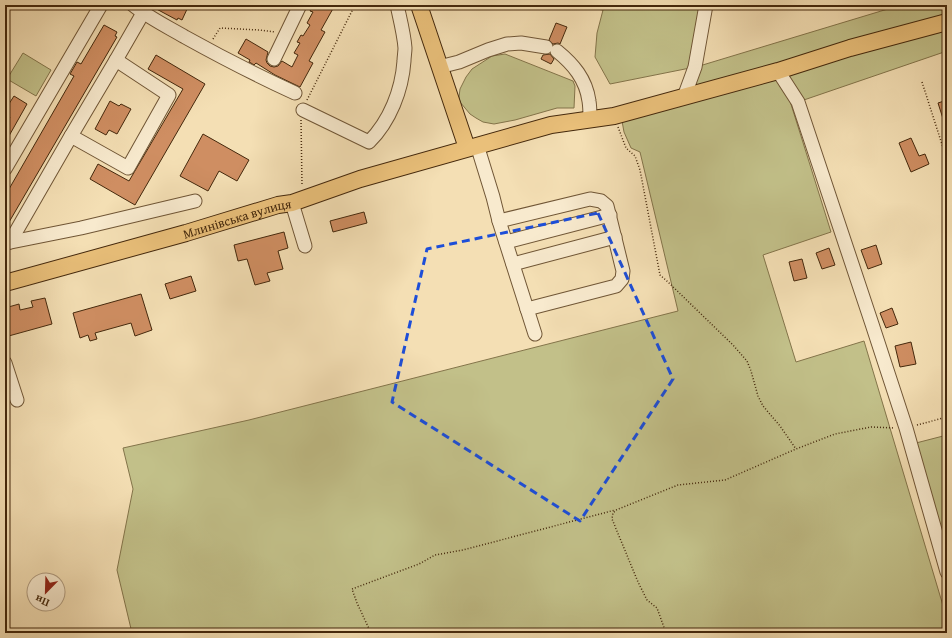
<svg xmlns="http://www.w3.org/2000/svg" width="952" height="638" font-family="'Gentium Book Plus',serif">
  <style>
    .green { fill: #c2c089; stroke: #83744a }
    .building { fill: #cf8e62; stroke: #44280c }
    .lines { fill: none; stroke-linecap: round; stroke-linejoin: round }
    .minor-casing { stroke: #705636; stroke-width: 15 }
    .major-casing { stroke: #44280c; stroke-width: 18 }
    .path { stroke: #44280c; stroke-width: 1.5; stroke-dasharray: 1 2; stroke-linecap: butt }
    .minor { stroke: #f8eace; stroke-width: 13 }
    .major { stroke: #eac07a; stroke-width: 16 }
    .marked { fill: none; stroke: #1d4ed8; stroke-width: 3; stroke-dasharray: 8 5; stroke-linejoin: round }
    .labels { text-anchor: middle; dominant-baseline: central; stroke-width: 3; stroke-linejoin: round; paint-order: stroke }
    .street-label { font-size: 13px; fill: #44280c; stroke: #f8eace }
  </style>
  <rect width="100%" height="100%" fill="#f4dfb4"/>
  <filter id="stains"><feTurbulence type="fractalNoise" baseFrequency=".005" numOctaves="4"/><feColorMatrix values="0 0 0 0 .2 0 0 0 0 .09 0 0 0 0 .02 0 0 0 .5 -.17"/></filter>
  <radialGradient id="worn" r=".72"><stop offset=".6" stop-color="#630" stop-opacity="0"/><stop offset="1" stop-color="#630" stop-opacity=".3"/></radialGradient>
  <g class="green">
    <polygon points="569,5 706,5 696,67 901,5 947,5 947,51 798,102 790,101 831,232 763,255 796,362 864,341 947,619 947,633 132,633 117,570 133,489 123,448 249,420 678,311 640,152 631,148 624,132 622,121 684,97 695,67 610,84 595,57 597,33 603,10"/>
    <polygon points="23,53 51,70 36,96 7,79"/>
    <polygon points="505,54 573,81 575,86 574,108 557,108 515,120 494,124 483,122 476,118 470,114 460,102 459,97 460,89 466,77 472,69 492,56"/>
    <polygon points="947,435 947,552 916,443"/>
  </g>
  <g class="building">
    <polygon points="149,5 185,5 188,7 182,20 178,18 177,20"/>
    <polygon points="313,5 335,5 321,30 325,32 309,61 313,63 300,87 275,75 256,63 254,65 251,63 249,62 250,60 238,53 246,39 268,52 266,60 267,63 270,66 274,67 278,66 282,61 292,67 298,55 294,53 300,43 297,42 301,35 303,36 310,25 307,23 313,12 310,11"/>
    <polygon points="556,23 567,27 560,44 558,43 553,44 549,40"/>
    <polygon points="104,25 117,32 115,36 117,37 5,229 5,196 74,76 70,74 77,62 81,64"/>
    <polygon points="550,54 554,59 551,64 541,59 543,55"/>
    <polygon points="156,55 205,84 135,205 90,179 98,164 129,181 183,89 148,69"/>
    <polygon points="14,96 27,104 5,143 5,126 10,117 5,114 5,110"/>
    <polygon points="947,100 947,128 946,128 938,103"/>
    <polygon points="110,101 119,106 121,104 131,109 117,134 109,130 106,135 95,129"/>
    <polygon points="203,134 249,160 237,181 219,171 208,191 180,176"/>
    <polygon points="911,138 919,156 925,154 929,164 911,172 899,143"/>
    <polygon points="364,212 367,223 333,232 330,221"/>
    <polygon points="284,232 288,248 278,251 283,269 267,273 270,281 255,285 247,259 238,261 234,245"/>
    <polygon points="876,245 882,264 868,269 861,250"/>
    <polygon points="829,248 835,265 822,269 816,253"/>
    <polygon points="802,259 807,278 794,281 789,262"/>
    <polygon points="191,276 196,291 170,299 165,284"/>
    <polygon points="141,294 152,330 135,336 131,323 95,333 97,339 90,341 88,335 80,338 73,313"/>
    <polygon points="45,298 52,324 5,337 5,308 19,304 20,310 33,307 31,301"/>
    <polygon points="892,308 898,324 886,328 880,313"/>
    <polygon points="911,342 916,364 900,367 895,346"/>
  </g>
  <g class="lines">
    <g class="minor-casing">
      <g id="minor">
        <path d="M133 5C149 18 168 27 185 37 221 57 258 76 295 93"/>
        <path d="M557 51C573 64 586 79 589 101 590 107 590 113 590 120"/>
        <polyline points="274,59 300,5"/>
        <polyline points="439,67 459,62 488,50 507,44 521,43 546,47"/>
        <polyline points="778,71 798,102 872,324 906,428 947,572"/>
        <polyline points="684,97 695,67 706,5"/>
        <path d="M303 110 369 142C390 121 402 90 404 61 404 57 405 52 405 48 404 34 400 19 397 5"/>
        <polyline points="71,136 116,60 143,13"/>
        <polyline points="477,145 493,197 499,221 535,334"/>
        <polyline points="5,169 101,5"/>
        <polyline points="292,203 305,246"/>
        <polyline points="499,221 590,199 601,201 607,206 623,271 622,279 616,286 527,309"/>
        <polyline points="10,242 71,136 128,168 169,95 116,60"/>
        <polyline points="506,242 610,215"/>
        <polyline points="6,243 81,228 195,201"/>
        <polyline points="513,264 615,237"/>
        <polyline points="5,363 17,400"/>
      </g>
    </g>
    <g class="major-casing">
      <g id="major">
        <polyline points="419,5 467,148"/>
        <path id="s1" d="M5 283 186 233 278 205 292 203 360 179 551 125 614 116 778 71 850 48 947 22"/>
      </g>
    </g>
    <g class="path">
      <polyline points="346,5 353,9"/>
      <polyline points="213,39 220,28 259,30 275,32"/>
      <polyline points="922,82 947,160"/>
      <polyline points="307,100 355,5"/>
      <polyline points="301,120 302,185"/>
      <polyline points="618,127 626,148 635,156 640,170 660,275 668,282 733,345 747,361 751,371 758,396 763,406 780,426 796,449"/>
      <polyline points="917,425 947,417"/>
      <polyline points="371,633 357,603 352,589 419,564 435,555 463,550 615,510"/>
      <polyline points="666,633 657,608 647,600 638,582 612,519 613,513 616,510 678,485 725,480 796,449 835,434 871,427 895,428"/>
    </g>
    <use href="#minor" class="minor"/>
    <use href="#major" class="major"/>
  </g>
  <path class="marked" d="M598 213 673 379 580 521 392 402 427 249Z"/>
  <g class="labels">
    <g class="street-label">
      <text stroke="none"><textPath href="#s1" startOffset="241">Млинівська вулиця</textPath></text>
    </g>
  </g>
  <rect width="952" height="638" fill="none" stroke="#f4dfb4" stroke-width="20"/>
  <rect x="6" y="6" width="940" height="626" fill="none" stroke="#44280c" stroke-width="2"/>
  <rect x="10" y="10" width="932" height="618" fill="none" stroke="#44280c"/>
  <g transform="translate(46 592) rotate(203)"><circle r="19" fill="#f8eace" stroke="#b09c80"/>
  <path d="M0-3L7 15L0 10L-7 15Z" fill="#8f2418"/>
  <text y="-6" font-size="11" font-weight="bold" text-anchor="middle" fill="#44280c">Пн</text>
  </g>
  <rect width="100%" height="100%" filter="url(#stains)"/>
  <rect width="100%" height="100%" fill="url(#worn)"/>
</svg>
